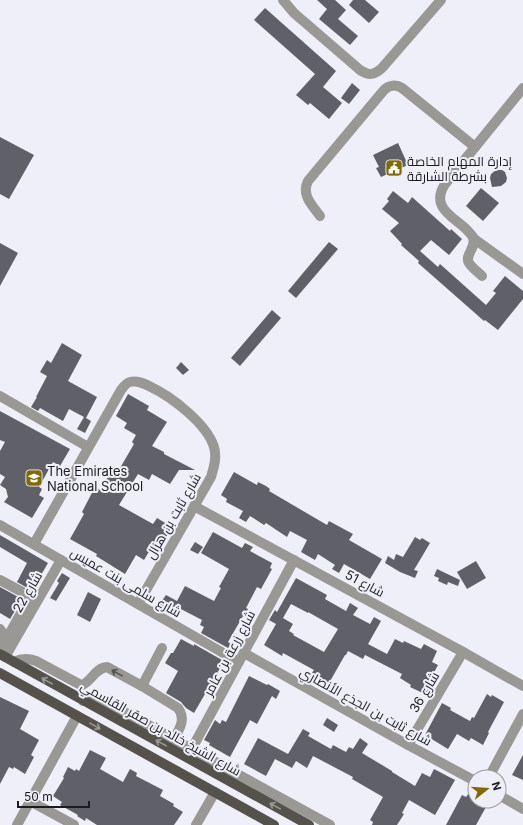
<svg xmlns="http://www.w3.org/2000/svg" width="523" height="825" font-family="Inter,Cairo,sans-serif">
  <style>
    .building { fill: #606069; fill-rule: evenodd }
    .lines { fill: none; stroke-linecap: round; stroke-linejoin: round }
    .minor { stroke: #9a9894; stroke-width: 10 }
    .major { stroke: #54524b; stroke-width: 10 }
    .oneway { stroke: #555454 }
    .oneway2 { stroke: #9a9999 }
    .labels { text-anchor: middle; dominant-baseline: central; stroke-width: 4; stroke-linejoin: round; paint-order: stroke }
    .poi-label { font-size: 13px; fill: #1c1c20; stroke: #efeff9; text-anchor: start }
    .street-label { font-size: 13px; fill: #1c1c20; stroke: #efeff9 }
  </style>
  <rect width="100%" height="100%" fill="#efeff9"/>
  <g class="building">
    <polygon points="317,0 335,0 346,10 338,19 358,36 350,45 319,19 327,9"/>
    <polygon points="353,0 365,0 379,12 369,23 349,5"/>
    <polygon points="265,8 336,71 323,87 342,103 329,119 310,103 308,105 296,95 315,74 254,20"/>
    <polygon points="352,83 360,90 349,104 341,98"/>
    <polygon points="0,137 34,155 9,199 0,194"/>
    <polygon points="398,143 408,165 381,177 376,168 379,167 373,155"/>
    <polygon points="496,170 502,170 505,172 507,178 506,182 501,186 492,187 490,178 491,174"/>
    <polygon points="481,188 499,203 483,221 466,206"/>
    <polygon points="393,191 408,203 412,197 450,231 451,229 462,239 449,255 431,240 420,251 438,267 440,264 486,305 496,293 493,291 505,276 523,291 523,299 498,330 485,320 484,321 418,263 419,261 401,245 402,244 390,231 399,223 382,209 389,201 387,199"/>
    <polygon points="329,242 338,249 296,298 288,291"/>
    <polygon points="0,243 18,253 0,286"/>
    <polygon points="272,310 281,318 240,366 231,358"/>
    <polygon points="62,343 82,355 68,381 97,397 86,418 91,421 85,433 77,429 84,417 69,409 63,421 40,408 38,411 31,407 37,397 36,397 47,376 40,372 47,360 51,363"/>
    <polygon points="181,362 189,370 183,375 176,368"/>
    <polygon points="128,394 149,406 147,410 167,422 152,446 164,452 164,454 195,470 179,470 170,484 152,474 149,480 138,474 119,505 153,524 157,518 172,527 165,539 159,535 144,560 136,555 125,574 96,556 97,554 70,539 84,514 82,512 95,487 100,490 111,472 116,475 134,444 132,442 136,435 124,428 127,423 116,416"/>
    <polygon points="0,411 70,449 60,466 53,462 39,487 42,489 39,495 44,498 32,518 4,502 8,497 6,489 0,485 5,477 0,474 0,451 5,442 0,440"/>
    <polygon points="234,472 257,485 258,482 266,486 270,489 269,491 327,525 329,521 353,534 349,540 382,559 370,579 344,564 339,573 332,569 335,565 318,554 315,560 301,552 307,540 290,531 287,537 266,523 264,525 250,516 246,522 239,518 243,511 226,502 227,499 221,495"/>
    <polygon points="213,532 242,548 245,543 253,547 250,551 272,563 270,568 272,569 261,589 257,587 246,608 248,609 244,617 243,616 228,642 231,644 228,648 201,633 204,627 200,625 202,620 177,607 172,616 157,608 166,595 177,601 185,586 214,601 221,588 219,587 229,569 201,553"/>
    <polygon points="0,535 48,563 34,587 33,587 31,590 17,582 27,563 0,547"/>
    <polygon points="415,537 420,540 422,538 430,543 414,570 418,571 415,578 400,572 385,563 388,556 394,560 396,554 403,557"/>
    <polygon points="195,542 203,547 198,554 190,550"/>
    <polygon points="476,561 486,578 467,589 457,572"/>
    <polygon points="437,569 460,580 458,586 448,582 447,585 438,581 439,578 434,576"/>
    <polygon points="62,573 70,578 56,601 50,598 59,583 57,581"/>
    <path d="M296 578 327 595 325 599 346 611 350 603 358 608 353 615 370 624 374 617 381 621 368 644 387 654 395 639 403 643 404 641 421 649 424 644 437 651 432 662 438 665 426 687 433 690 429 696 410 687 411 685 400 678 402 674 365 655 363 659 348 651 346 655H345L329 683 318 677 317 678 311 674 314 670 283 653 282 656 264 645 276 624 269 620 275 610 277 612ZM291 604 308 613V612L338 629 324 652 293 635 294 634 289 631 293 624 283 618Z"/>
    <polygon points="0,587 22,599 10,619 0,613"/>
    <polygon points="88,592 101,599 90,622 77,615"/>
    <polygon points="181,639 194,646 194,644 222,660 221,662 223,663 194,713 186,708 181,702 166,693 178,671 165,663 171,653 173,653"/>
    <polygon points="249,676 267,685 268,684 280,691 276,699 272,696 257,724 250,720 230,757 209,745 210,743 204,740 215,720 220,724 222,720 226,722"/>
    <polygon points="487,694 491,697 492,695 504,702 488,732 489,733 483,745 471,738 469,741 457,734 448,749 425,735 442,703 451,708 450,710 470,721 472,717 474,718"/>
    <polygon points="0,697 29,711 20,729 39,740 31,755 34,757 25,774 14,767 13,769 9,767 0,784"/>
    <polygon points="327,718 338,725 334,732 323,725"/>
    <polygon points="303,729 310,733 308,736 331,749 333,745 346,752 349,747 353,749 360,738 368,744 362,753 392,771 392,772 415,786 422,773 430,777 434,769 455,780 435,815 409,800 402,813 404,814 397,825 372,825 373,822 370,820 383,797 352,779 353,777 313,756 307,768 296,761 292,768 275,759 266,776 244,764 258,738 288,754"/>
    <polygon points="90,750 106,758 100,769 123,782 130,769 137,773 136,776 163,790 160,796 174,804 173,806 183,812 174,825 97,825 86,818 85,821 77,816 78,815 60,805 62,802 53,796 64,778 63,777 68,767 75,771 76,769 79,771"/>
    <polygon points="523,755 523,780 512,775"/>
    <polygon points="473,787 475,787 475,801 485,801 483,805 486,807 476,825 446,825 462,795 466,797"/>
  </g>
  <g class="lines">
    <g class="minor">
      <path d="M283 0 294 13 360 70C369 76 374 75 382 68L441 0"/>
      <path d="M320 216C312 205 301 195 308 181L384 90C389 85 396 84 402 88L475 147"/>
      <polyline points="473,238 523,274"/>
      <path d="M482 276C478 272 472 268 469 263 464 255 477 248 473 237 471 234 468 231 465 228 450 215 431 206 445 184L523 88"/>
      <polyline points="0,396 88,447"/>
      <polyline points="194,506 463,652 523,686"/>
      <polyline points="0,525 239,662"/>
      <path d="M34 544 121 390C124 386 126 383 130 382 137 380 145 384 151 387 172 397 207 424 214 447 217 457 214 467 211 477L138 604"/>
      <polyline points="0,580 26,594 29,597 29,599 12,629 4,642"/>
      <polyline points="0,629 4,635 3,645"/>
      <polyline points="244,653 408,745 475,781"/>
      <polyline points="5,657 61,560"/>
      <path d="M14 662C22 658 28 658 36 661L79 684 82 685C92 681 95 668 107 667L142 686 178 708C186 719 180 728 174 739"/>
      <polyline points="142,686 162,648"/>
      <polyline points="83,701 93,697 101,699 330,825"/>
      <polyline points="408,745 463,652"/>
      <polyline points="189,754 294,560"/>
      <polyline points="489,777 523,714"/>
      <polyline points="499,795 523,809"/>
      <polyline points="30,801 74,825"/>
      <polyline points="17,825 77,716"/>
      <polyline points="196,825 215,792"/>
    </g>
    <g class="major">
      <polyline points="0,654 309,825"/>
      <polyline points="0,673 274,825"/>
    </g>
  </g>
  <defs><path id="oneway-shaft" d="M-6 0H5M1.5-3L5.5 0L1.5 3" fill="none" stroke-width="1.6" stroke-linecap="round" stroke-linejoin="round"/></defs>
  <use class="oneway" href="#oneway-shaft" transform="translate(117 673) rotate(-151)"/>
  <g class="oneway2">
    <use href="#oneway-shaft" transform="translate(47 681) rotate(-151)"/>
    <use href="#oneway-shaft" transform="translate(95 726) rotate(29)"/>
    <use href="#oneway-shaft" transform="translate(161 743) rotate(-151)"/>
    <use href="#oneway-shaft" transform="translate(275 806) rotate(-151)"/>
  </g>
  <defs>
    <g id="civic-square" transform="scale(0.9)"><rect x="-9" y="-9" width="18" height="18" rx="4" fill="#826901" stroke="#efeff9"/><path d="M-.6-6.5H3V-4.5H.6V-3L4-1V1h2V6H-6V1h2V-1L-.6-3ZM-1.2 2.5V6h2.4V2.5Z" fill="#fff"/></g>
    <g id="school-square" transform="scale(0.9)"><rect x="-9" y="-9" width="18" height="18" rx="4" fill="#826901" stroke="#efeff9"/><path d="M0-5L7-2L0 1L-7-2ZM-4 1L0 2.5L4 1V4Q0 6-4 4Z" fill="#fff"/></g>
  </defs>
  <g fill-rule="evenodd">
    <use href="#civic-square" x="394" y="168"/>
    <use href="#school-square" x="34" y="478"/>
  </g>
  <g class="labels">
    <g class="poi-label">
      <text x="407" y="161">إدارة المهام الخاصة<tspan x="407" dy="15">بشرطة الشارقة</tspan></text>
      <text x="47" y="471">The Emirates<tspan x="47" dy="15">National School</tspan></text>
    </g>
    <g class="street-label">
      <text transform="translate(173 516) rotate(-60)">شارع ثابت بن هزال</text>
      <text transform="translate(126 582) rotate(30)">شارع سلمى بنت عميس</text>
      <text transform="translate(365 583) rotate(28)">شارع 51</text>
      <text transform="translate(27 592) rotate(-60)">شارع 22</text>
      <text transform="translate(229 653) rotate(-62)">شارع زرعة بن عامر</text>
      <text transform="translate(424 692) rotate(-59)">شارع 36</text>
      <text transform="translate(366 706) rotate(29)">شارع ثابت بن الجذع الأنصاري</text>
      <text transform="translate(161 728) rotate(29)">شارع الشيخ خالد بن صقر القاسمي</text>
    </g>
  </g>
  <g transform="translate(487 789) rotate(73)"><circle r="19" fill="#efeff9" stroke="#9b9ba2"/>
  <path d="M0-3L7 15L0 10L-7 15Z" fill="#826901"/>
  <text y="-6" font-size="11" font-weight="bold" text-anchor="middle" fill="#1c1c20">N</text>
  </g>
  <path d="M18 801v6h71v-6" fill="none" stroke="#1c1c20" stroke-width="2"/>
  <text x="24" y="801" font-size="12" fill="#1c1c20" stroke="#efeff9" stroke-width="3" paint-order="stroke">50 m</text>
</svg>
